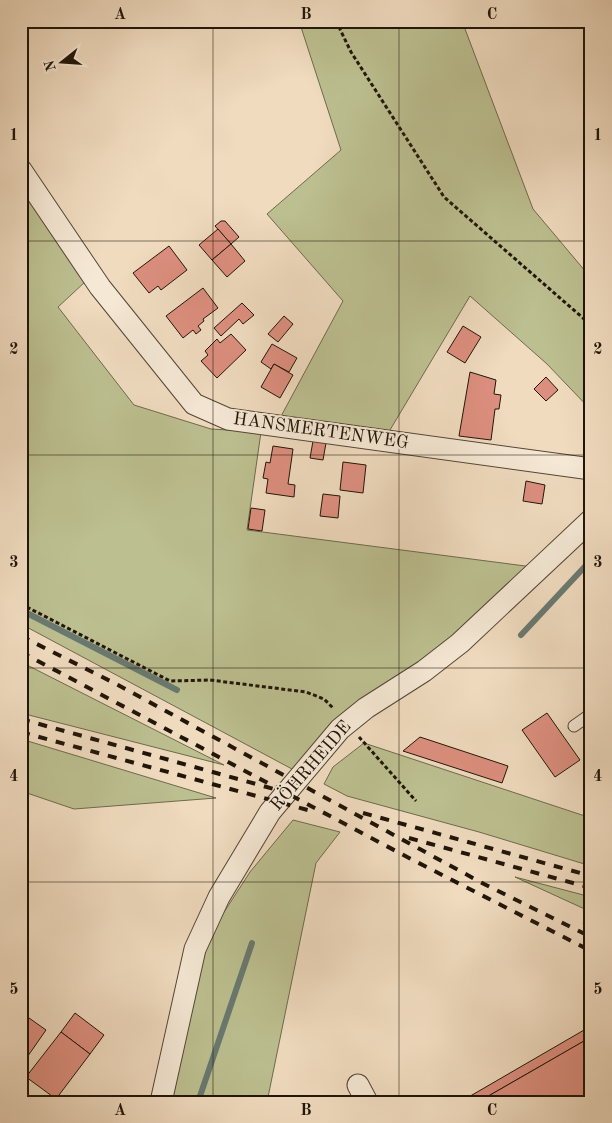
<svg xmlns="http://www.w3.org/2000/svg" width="612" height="1123" font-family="'Old Standard TT',serif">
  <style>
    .green { fill: #bcbf90; stroke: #6e6a4c }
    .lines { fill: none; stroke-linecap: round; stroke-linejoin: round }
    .stream { stroke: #697970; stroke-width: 6 }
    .building { fill: #dd8f7f; stroke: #201509 }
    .lane-casing { stroke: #544636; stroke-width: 13 }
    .street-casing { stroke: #544636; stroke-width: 23 }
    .path { stroke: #201509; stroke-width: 3; stroke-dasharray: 4 2.5; stroke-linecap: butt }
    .lane { stroke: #f5e8d5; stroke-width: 11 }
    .street { stroke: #f5e8d5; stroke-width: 21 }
    .rail { stroke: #201509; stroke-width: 4; stroke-dasharray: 9 9; stroke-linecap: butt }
    .grid { fill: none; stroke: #201509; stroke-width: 1; stroke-opacity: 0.55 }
    .labels { text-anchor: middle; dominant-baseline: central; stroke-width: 4; stroke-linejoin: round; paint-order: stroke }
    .street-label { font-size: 18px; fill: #201509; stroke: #f5e8d5 }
    .neatline { fill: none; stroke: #201509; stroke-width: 2 }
    .grid-label { font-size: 16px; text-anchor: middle; font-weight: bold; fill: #201509 }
  </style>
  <rect width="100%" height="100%" fill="#f0dbbf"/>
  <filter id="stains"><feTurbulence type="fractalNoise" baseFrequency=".004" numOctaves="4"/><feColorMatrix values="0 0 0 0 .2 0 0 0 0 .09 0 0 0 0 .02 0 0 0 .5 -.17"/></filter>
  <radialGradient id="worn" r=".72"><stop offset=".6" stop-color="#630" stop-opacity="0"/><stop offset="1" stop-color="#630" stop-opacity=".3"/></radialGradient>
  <g class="green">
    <polygon points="299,21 462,21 533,209 591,278 591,410 547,364 470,296 387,435 279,420 343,301 267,214 341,150"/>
    <polygon points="21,187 86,281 58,307 134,405 211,429 261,432 247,530 533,567 458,635 292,769 21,624"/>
    <polygon points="21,662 224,765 21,713"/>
    <polygon points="21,739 216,798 74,809 21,791"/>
    <polygon points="364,743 591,818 591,866 479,832 347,796 324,784 333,767"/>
    <polygon points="293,820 340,832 316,863 267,1102 172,1102 204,943 250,872"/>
    <polygon points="515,877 591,897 591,928 583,924 589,911"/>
  </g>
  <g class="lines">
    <g class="stream">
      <polyline points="21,610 177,690"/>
      <polyline points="521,635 591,560"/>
      <polyline points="198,1102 252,943"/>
    </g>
  </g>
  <g class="building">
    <polygon points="221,221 225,221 239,237 231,244 215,226"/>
    <polygon points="218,229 231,244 212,260 199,245"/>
    <polygon points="231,244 245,261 227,277 212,260"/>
    <polygon points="169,246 187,270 161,290 158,286 149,293 133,273"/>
    <polygon points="203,288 218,308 203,319 204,321 198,326 201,330 196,334 193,330 183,338 166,316"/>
    <polygon points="242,303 254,315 243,324 239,319 221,336 214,328"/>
    <polygon points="284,316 293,324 278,342 268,334"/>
    <polygon points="463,326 481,337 465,363 447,352"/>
    <polygon points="231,334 246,350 217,378 201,361 208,355 205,351 217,339 220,343"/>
    <polygon points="272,344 297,358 289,372 274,364 271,369 261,362"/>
    <polygon points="274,364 293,375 280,398 261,387"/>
    <polygon points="470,372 496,380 494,394 501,395 499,409 495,409 491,440 459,436"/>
    <polygon points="546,377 558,390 546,401 534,389"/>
    <polygon points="313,441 326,443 323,460 310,458"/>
    <polygon points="273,446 293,449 288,484 295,485 294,497 266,493 268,479 263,478 266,462 270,463"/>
    <polygon points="343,462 366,465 363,493 340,490"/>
    <polygon points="526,481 545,485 542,504 523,501"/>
    <polygon points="323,494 340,496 338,518 320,516"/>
    <polygon points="251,508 265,510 262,531 248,529"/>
    <polygon points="547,713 580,760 555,777 522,730"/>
    <polygon points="420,737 508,766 502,783 403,751"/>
    <polygon points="22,1013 46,1030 23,1063 21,1061"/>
    <polygon points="75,1013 104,1035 90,1054 61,1032"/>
    <polygon points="591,1026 591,1037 478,1102 460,1102"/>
    <polygon points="61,1032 90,1054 56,1099 26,1077"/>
    <polygon points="591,1037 591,1102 478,1102"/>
  </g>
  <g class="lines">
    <g class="lane-casing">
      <polyline id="lane" points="574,726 591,714"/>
    </g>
    <g class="street-casing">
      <g id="street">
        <polyline points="21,170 100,287 194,404 228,419 591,469"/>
        <polyline points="358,1085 367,1102"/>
        <polyline points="161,1102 195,949 219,897 270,812 340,729 366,708 424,671 460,643 591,520"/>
      </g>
    </g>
    <g class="path">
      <polyline points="336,21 351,52 444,197 591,325"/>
      <polyline points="21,604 170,681 210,680 306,692 324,699 333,708"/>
      <polyline points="359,737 416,801"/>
    </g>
    <use href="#lane" class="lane"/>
    <use href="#street" class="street"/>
    <g class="rail">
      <polyline points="21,636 118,685 484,884 591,937"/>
      <polyline points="21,652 409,858 591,951"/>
      <polyline points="21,719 274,789"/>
      <polyline points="21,732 315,812"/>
      <polyline points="363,813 591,876"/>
      <polyline points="409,838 591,888"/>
    </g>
  </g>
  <path class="grid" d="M213 21V1102M399 21V1102M21 241H591M21 455H591M21 668H591M21 882H591"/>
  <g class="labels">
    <g class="street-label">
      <text transform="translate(321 431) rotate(8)">HANSMERTENWEG</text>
      <text transform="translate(311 766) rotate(-49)">RÖHRHEIDE</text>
    </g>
  </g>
  <rect width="612" height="1123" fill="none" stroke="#f0dbbf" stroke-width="55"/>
  <g transform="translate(62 62) rotate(253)" stroke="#f5e8d5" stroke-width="4" paint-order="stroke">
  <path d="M0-4L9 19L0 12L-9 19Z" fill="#201509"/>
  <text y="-8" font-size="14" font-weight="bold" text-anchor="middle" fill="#201509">N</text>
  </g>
  <rect x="28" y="28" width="556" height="1068" class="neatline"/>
  <g class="grid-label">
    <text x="120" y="19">A</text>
    <text x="306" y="19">B</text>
    <text x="492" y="19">C</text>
    <text x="14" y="140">1</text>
    <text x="598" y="140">1</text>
    <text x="14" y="354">2</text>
    <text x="598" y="354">2</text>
    <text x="14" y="567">3</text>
    <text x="598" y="567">3</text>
    <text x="14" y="781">4</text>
    <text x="598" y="781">4</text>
    <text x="14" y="994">5</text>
    <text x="598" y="994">5</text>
    <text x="120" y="1115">A</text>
    <text x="306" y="1115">B</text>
    <text x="492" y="1115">C</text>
  </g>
  <rect width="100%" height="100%" filter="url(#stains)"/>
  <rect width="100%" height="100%" fill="url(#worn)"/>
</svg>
